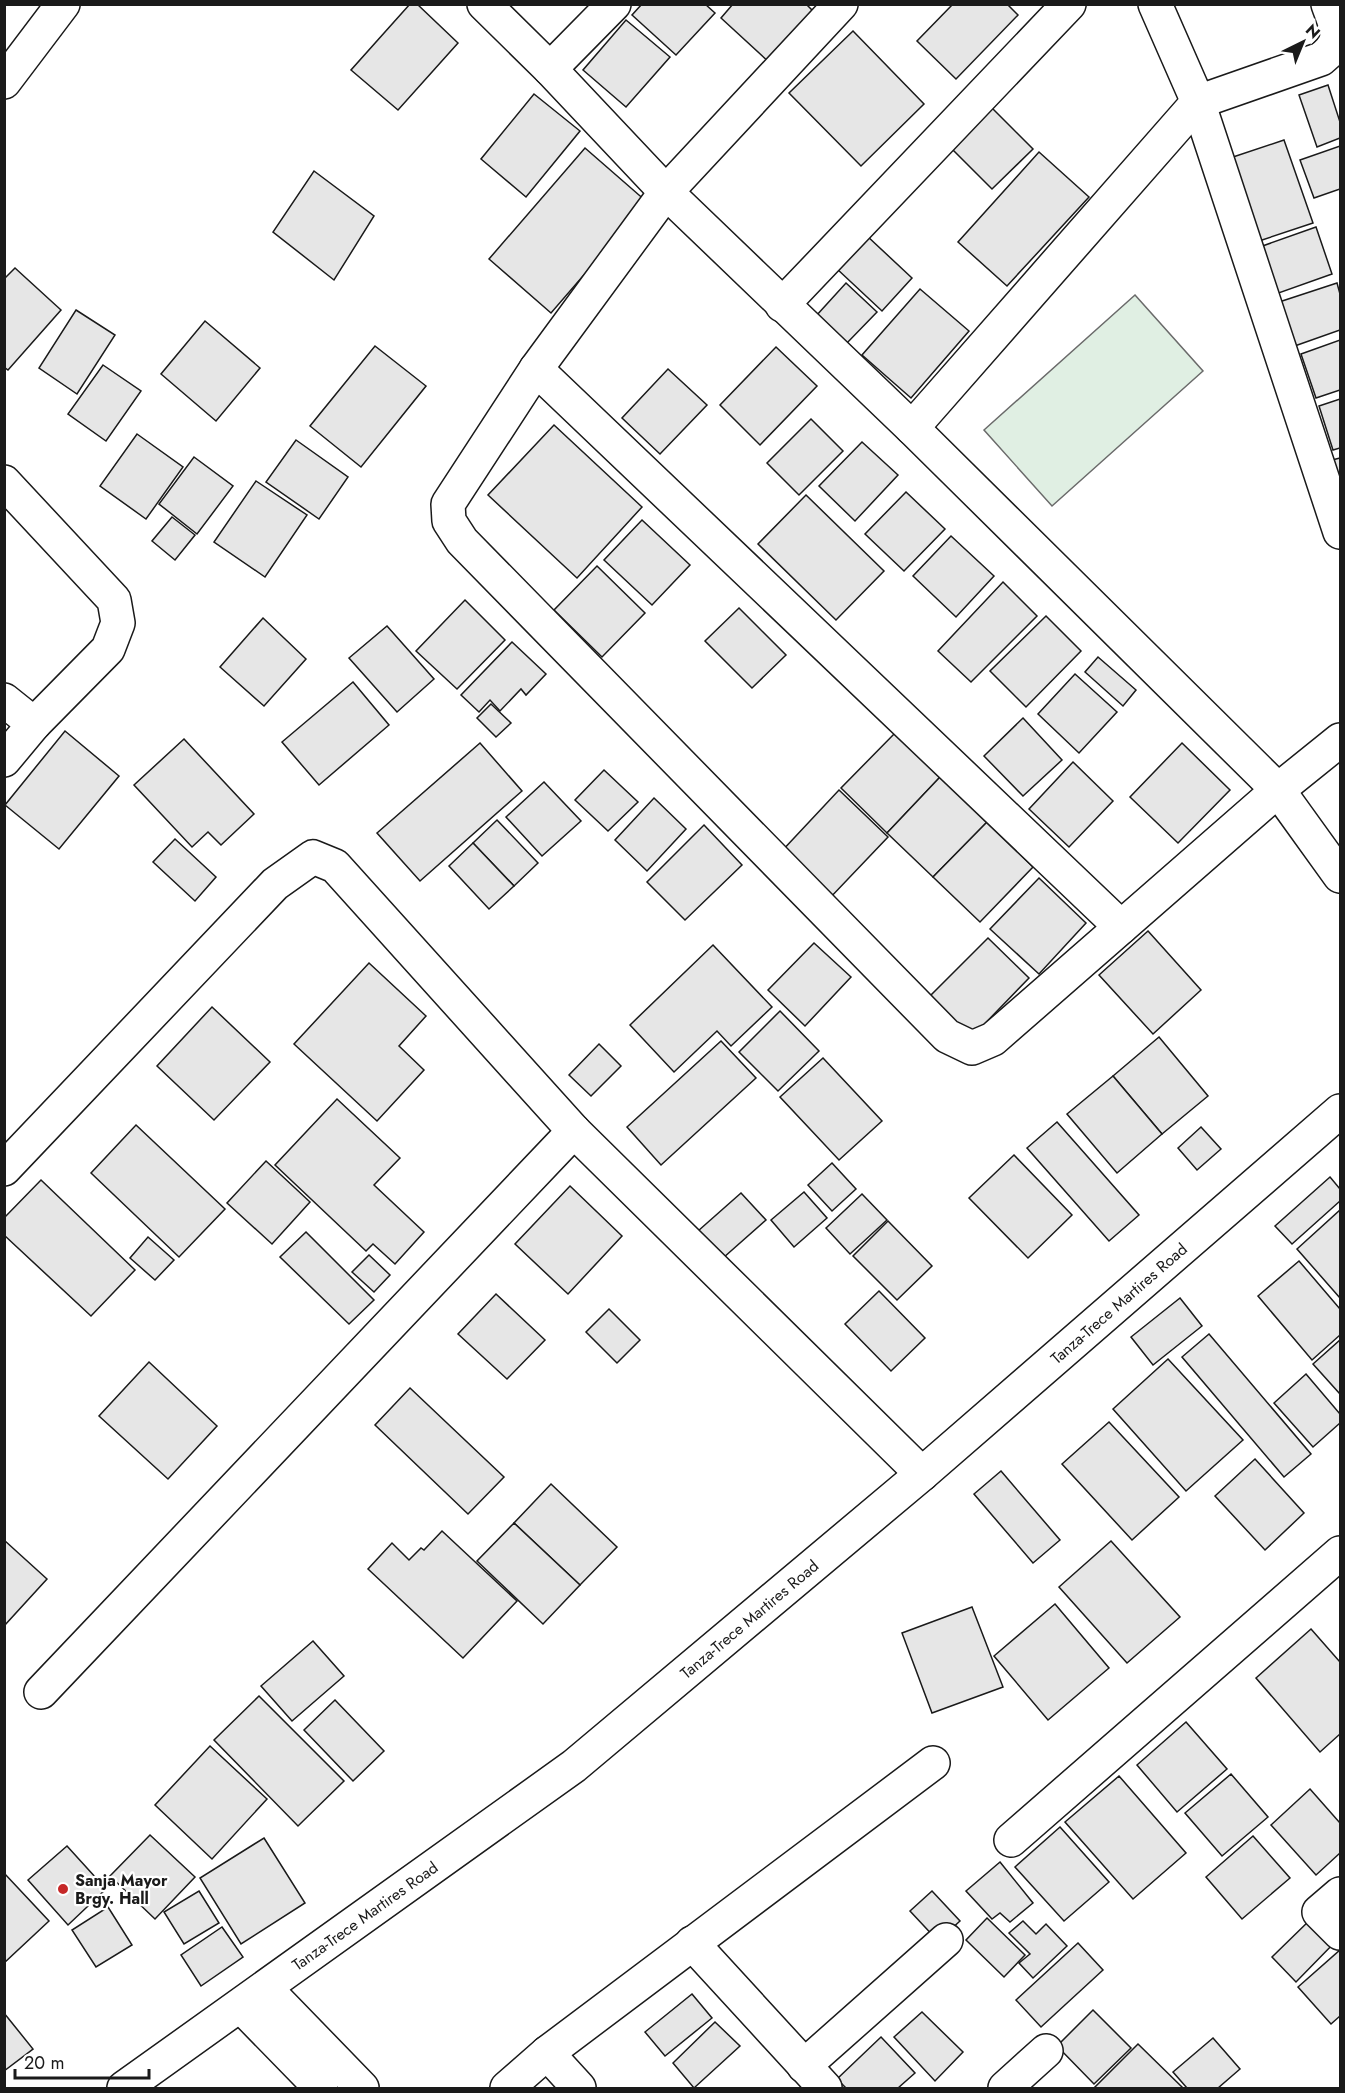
<svg xmlns="http://www.w3.org/2000/svg" width="1345" height="2093" font-family="Jost,sans-serif">
  <style>
    .green { fill: #e0efe3; stroke: #6a6a6a; stroke-width: 1.5 }
    .building { fill: #e6e6e6; stroke: #1a1a1a; stroke-width: 1.5 }
    .lines { fill: none; stroke-linecap: round; stroke-linejoin: round }
    .street-casing { stroke: #1a1a1a; stroke-width: 36 }
    .primary-casing { stroke: #1a1a1a; stroke-width: 36 }
    .street { stroke: #fff; stroke-width: 33 }
    .primary { stroke: #fff; stroke-width: 33 }
    .poi-dot { fill: #c62828; stroke: #fff; stroke-width: 2 }
    .labels { text-anchor: middle; dominant-baseline: central; stroke-width: 4.5; stroke-linejoin: round; paint-order: stroke }
    .street-label { font-size: 16px; fill: #1a1a1a; stroke: #fff }
    .poi-label { font-size: 16px; font-weight: bold; fill: #1a1a1a; stroke: #fff; text-anchor: start }
  </style>
  <rect width="100%" height="100%" fill="#fff"/>
  <polygon class="green" points="1135,295 1203,371 1052,506 984,430"/>
  <g class="building">
    <polygon points="410,4 417,4 458,43 398,110 351,70"/>
    <polygon points="642,4 705,4 715,13 676,55 632,15"/>
    <polygon points="733,4 806,4 816,14 771,64 721,18"/>
    <polygon points="953,4 1007,4 1018,15 956,79 917,41"/>
    <polygon points="626,20 670,57 626,107 583,70"/>
    <polygon points="853,31 924,104 861,166 789,93"/>
    <polygon points="1328,85 1340,122 1340,138 1317,147 1299,95"/>
    <polygon points="534,94 580,131 526,197 481,159"/>
    <polygon points="991,107 1033,149 992,189 950,147"/>
    <polygon points="1284,140 1313,223 1259,241 1230,158"/>
    <polygon points="1340,146 1340,189 1314,198 1300,160"/>
    <polygon points="585,148 647,202 551,313 489,259"/>
    <polygon points="1039,152 1089,197 1007,286 958,242"/>
    <polygon points="314,171 374,216 334,280 273,232"/>
    <polygon points="1316,227 1332,274 1270,296 1254,249"/>
    <polygon points="866,235 912,278 882,311 836,268"/>
    <polygon points="15,268 61,310 8,370 4,367 4,279"/>
    <polygon points="846,283 877,312 846,344 816,316"/>
    <polygon points="1337,283 1340,294 1340,330 1289,348 1273,304"/>
    <polygon points="920,289 969,331 911,398 862,355"/>
    <polygon points="76,310 115,335 77,394 39,368"/>
    <polygon points="205,321 260,368 216,421 161,374"/>
    <polygon points="1340,340 1340,390 1316,398 1301,354"/>
    <polygon points="375,346 426,386 361,467 310,426"/>
    <polygon points="776,347 817,386 760,445 720,405"/>
    <polygon points="103,365 141,391 106,441 68,414"/>
    <polygon points="668,369 707,405 660,454 622,418"/>
    <polygon points="1340,399 1340,448 1333,450 1319,406"/>
    <polygon points="811,419 843,451 799,495 767,463"/>
    <polygon points="554,425 642,507 577,578 488,495"/>
    <polygon points="137,434 183,467 146,519 100,486"/>
    <polygon points="296,440 348,477 319,519 266,482"/>
    <polygon points="862,442 898,475 855,521 819,486"/>
    <polygon points="194,457 233,486 197,534 159,504"/>
    <polygon points="1340,458 1340,487 1332,460"/>
    <polygon points="256,481 307,515 265,577 214,542"/>
    <polygon points="906,492 945,529 904,571 865,534"/>
    <polygon points="806,495 884,571 836,620 758,544"/>
    <polygon points="172,517 195,535 175,560 152,541"/>
    <polygon points="642,520 690,565 652,605 604,560"/>
    <polygon points="951,536 994,576 956,617 913,576"/>
    <polygon points="597,566 645,613 602,657 554,610"/>
    <polygon points="1003,582 1037,616 971,682 938,651"/>
    <polygon points="465,600 505,640 457,689 416,651"/>
    <polygon points="739,608 786,655 752,688 705,641"/>
    <polygon points="1046,616 1081,651 1026,707 990,671"/>
    <polygon points="263,618 306,659 264,706 220,667"/>
    <polygon points="387,626 434,679 397,712 349,658"/>
    <polygon points="512,642 546,674 526,695 521,689 500,711 490,700 479,712 461,695"/>
    <polygon points="1098,657 1136,690 1123,706 1085,672"/>
    <polygon points="1075,674 1117,712 1079,753 1038,714"/>
    <polygon points="353,682 389,725 319,785 282,742"/>
    <polygon points="491,704 511,723 496,737 477,718"/>
    <polygon points="1023,718 1062,760 1023,796 984,756"/>
    <polygon points="65,731 119,776 59,849 5,805"/>
    <polygon points="895,733 940,777 887,833 841,788"/>
    <polygon points="184,739 254,814 221,845 208,832 192,847 134,785"/>
    <polygon points="480,743 522,791 420,881 377,833"/>
    <polygon points="1182,743 1230,790 1178,843 1130,797"/>
    <polygon points="1073,762 1113,801 1069,847 1029,809"/>
    <polygon points="604,770 638,802 608,831 575,800"/>
    <polygon points="940,777 987,822 933,877 887,833"/>
    <polygon points="544,782 581,821 542,856 506,817"/>
    <polygon points="839,790 888,837 828,900 780,853"/>
    <polygon points="654,798 686,829 647,871 615,840"/>
    <polygon points="497,820 538,863 514,886 473,843"/>
    <polygon points="987,822 1033,867 980,922 933,877"/>
    <polygon points="704,825 742,865 685,920 647,882"/>
    <polygon points="175,839 216,877 195,901 153,862"/>
    <polygon points="473,843 514,886 489,909 449,866"/>
    <polygon points="1039,878 1086,923 1039,974 990,929"/>
    <polygon points="1148,931 1201,990 1153,1034 1099,975"/>
    <polygon points="988,938 1029,978 971,1038 929,997"/>
    <polygon points="814,943 851,977 805,1026 768,990"/>
    <polygon points="713,945 772,1007 731,1046 717,1031 674,1072 630,1025"/>
    <polygon points="369,963 426,1016 399,1046 424,1070 377,1121 294,1044"/>
    <polygon points="212,1007 270,1062 214,1120 157,1066"/>
    <polygon points="780,1011 819,1051 778,1091 739,1052"/>
    <polygon points="1159,1037 1208,1096 1162,1134 1113,1076"/>
    <polygon points="721,1041 756,1078 661,1165 627,1127"/>
    <polygon points="599,1044 621,1066 591,1096 569,1075"/>
    <polygon points="823,1058 882,1121 839,1160 780,1097"/>
    <polygon points="1113,1076 1162,1134 1117,1173 1067,1114"/>
    <polygon points="337,1099 400,1158 374,1185 424,1232 395,1264 373,1244 366,1251 275,1165"/>
    <polygon points="1057,1122 1139,1215 1109,1241 1027,1148"/>
    <polygon points="136,1125 225,1209 179,1257 91,1173"/>
    <polygon points="1201,1127 1221,1149 1197,1170 1178,1148"/>
    <polygon points="1014,1155 1072,1215 1028,1258 969,1198"/>
    <polygon points="266,1161 310,1202 272,1244 227,1203"/>
    <polygon points="832,1163 856,1189 832,1211 808,1185"/>
    <polygon points="1330,1177 1340,1189 1340,1201 1292,1244 1275,1226"/>
    <polygon points="41,1180 135,1270 91,1316 4,1235 4,1218"/>
    <polygon points="570,1186 622,1236 568,1294 515,1244"/>
    <polygon points="804,1192 827,1218 794,1247 771,1220"/>
    <polygon points="741,1193 766,1220 723,1258 698,1231"/>
    <polygon points="862,1194 887,1220 850,1254 826,1228"/>
    <polygon points="1340,1210 1340,1298 1297,1249"/>
    <polygon points="888,1221 932,1266 897,1300 853,1256"/>
    <polygon points="306,1232 374,1300 349,1324 280,1257"/>
    <polygon points="148,1237 174,1260 155,1280 130,1258"/>
    <polygon points="369,1255 390,1275 374,1292 352,1272"/>
    <polygon points="1299,1261 1340,1309 1340,1335 1312,1360 1258,1296"/>
    <polygon points="879,1291 925,1338 891,1371 845,1324"/>
    <polygon points="496,1294 545,1340 507,1379 458,1334"/>
    <polygon points="1180,1298 1202,1326 1153,1365 1131,1337"/>
    <polygon points="609,1309 640,1340 617,1363 586,1332"/>
    <polygon points="1209,1334 1311,1454 1284,1477 1182,1357"/>
    <polygon points="1340,1340 1340,1394 1313,1364"/>
    <polygon points="1168,1359 1243,1440 1186,1491 1113,1409"/>
    <polygon points="149,1362 217,1426 168,1479 99,1416"/>
    <polygon points="1306,1374 1340,1414 1340,1423 1313,1447 1274,1403"/>
    <polygon points="410,1388 504,1477 468,1514 375,1425"/>
    <polygon points="1109,1422 1179,1497 1132,1540 1062,1464"/>
    <polygon points="1255,1459 1304,1513 1265,1550 1215,1496"/>
    <polygon points="1001,1471 1060,1540 1033,1563 974,1494"/>
    <polygon points="551,1484 617,1547 580,1585 514,1523"/>
    <polygon points="514,1523 580,1585 543,1624 477,1561"/>
    <polygon points="442,1531 517,1601 463,1658 368,1569 392,1543 409,1560 421,1548 424,1550"/>
    <polygon points="4,1540 47,1579 4,1626"/>
    <polygon points="1111,1541 1180,1617 1127,1663 1059,1587"/>
    <polygon points="1055,1604 1109,1668 1048,1720 994,1656"/>
    <polygon points="972,1607 1003,1687 932,1713 902,1633"/>
    <polygon points="1311,1629 1340,1662 1340,1734 1320,1752 1256,1678"/>
    <polygon points="313,1641 344,1676 292,1721 261,1686"/>
    <polygon points="259,1696 344,1781 298,1826 214,1740"/>
    <polygon points="335,1700 384,1751 353,1781 304,1730"/>
    <polygon points="1186,1722 1227,1769 1177,1812 1137,1765"/>
    <polygon points="210,1746 267,1799 212,1859 155,1805"/>
    <polygon points="1231,1774 1268,1817 1222,1856 1185,1813"/>
    <polygon points="1119,1776 1186,1853 1133,1899 1065,1822"/>
    <polygon points="1310,1789 1340,1823 1340,1853 1316,1875 1271,1825"/>
    <polygon points="1060,1827 1109,1882 1064,1921 1015,1867"/>
    <polygon points="150,1835 195,1877 155,1919 110,1876"/>
    <polygon points="1253,1836 1290,1878 1242,1919 1206,1877"/>
    <polygon points="264,1838 305,1903 241,1944 200,1878"/>
    <polygon points="67,1846 106,1889 68,1925 28,1880"/>
    <polygon points="1000,1862 1033,1903 1010,1922 1000,1913 992,1919 966,1891"/>
    <polygon points="4,1873 49,1921 4,1963"/>
    <polygon points="199,1891 219,1923 184,1944 164,1912"/>
    <polygon points="932,1891 960,1921 938,1941 910,1911"/>
    <polygon points="108,1907 132,1945 96,1967 72,1930"/>
    <polygon points="1313,1917 1337,1940 1296,1982 1272,1957"/>
    <polygon points="987,1918 1025,1955 1004,1977 966,1940"/>
    <polygon points="1023,1921 1036,1934 1046,1924 1067,1946 1033,1978 1019,1963 1030,1954 1009,1933"/>
    <polygon points="222,1927 243,1957 201,1986 181,1955"/>
    <polygon points="1078,1943 1103,1970 1041,2027 1016,2000"/>
    <polygon points="1340,1950 1340,2016 1331,2024 1298,1987"/>
    <polygon points="692,1994 712,2018 665,2056 645,2032"/>
    <polygon points="1093,2010 1131,2048 1094,2084 1057,2046"/>
    <polygon points="922,2012 963,2052 935,2081 894,2037"/>
    <polygon points="4,2013 33,2049 4,2071"/>
    <polygon points="715,2022 740,2046 694,2088 673,2063"/>
    <polygon points="881,2037 915,2073 898,2088 846,2088 837,2079"/>
    <polygon points="1213,2038 1240,2069 1218,2088 1187,2088 1173,2072"/>
    <polygon points="1138,2044 1183,2088 1094,2088"/>
  </g>
  <g class="lines">
    <g class="street-casing">
      <g id="street">
        <polyline points="484,4 550,69 666,192 912,428 1278,790 1340,876"/>
        <polyline points="841,4 666,192 536,369 448,504 449,521 462,541 947,1036 972,1048 993,1039 1278,790 1340,740"/>
        <polyline points="1155,4 1198,102 1340,532"/>
        <polyline points="550,69 614,4"/>
        <polyline points="4,82 63,4"/>
        <polyline points="782,305 1069,4"/>
        <polyline points="536,369 1121,927"/>
        <path d="M912 428 1198 102 1321 59C1345 40 1337 30 1328 4"/>
        <polyline points="4,482 114,600 118,623 108,649 34,724 4,760"/>
        <polyline points="4,700 34,724"/>
        <polyline points="4,1169 275,884 313,857 335,866 574,1131 922,1474"/>
        <polyline points="41,1692 574,1131"/>
        <polyline points="1011,1840 1340,1553"/>
        <polyline points="1340,1894 1319,1912 1340,1933"/>
        <polyline points="692,1943 825,2088"/>
        <polyline points="265,1988 362,2088"/>
        <polyline points="241,2006 321,2088"/>
        <polyline points="547,2053 579,2088"/>
        <polyline points="804,2066 946,1940"/>
        <polyline points="507,2088 547,2053 933,1763"/>
        <polyline points="1005,2088 1046,2051"/>
      </g>
    </g>
    <g class="primary-casing">
      <g id="primary">
        <path id="s1" d="M124 2088 574 1766 922 1474 1340 1111"/>
      </g>
    </g>
    <use href="#street" class="street"/>
    <use href="#primary" class="primary"/>
  </g>
  <circle class="poi-dot" cx="63" cy="1889" r="6"/>
  <g class="labels">
    <g class="street-label">
      <text stroke="none"><textPath href="#s1" startOffset="1268">Tanza-Trece Martires Road</textPath></text>
      <text stroke="none"><textPath href="#s1" startOffset="782">Tanza-Trece Martires Road</textPath></text>
      <text stroke="none"><textPath href="#s1" startOffset="296">Tanza-Trece Martires Road</textPath></text>
    </g>
    <g class="poi-label">
      <text x="75" y="1880">Sanja Mayor<tspan x="75" dy="18">Brgy. Hall</tspan></text>
    </g>
  </g>
  <rect width="1345" height="2093" fill="none" stroke="#1a1a1a" stroke-width="12"/>
  <g transform="translate(1303 42) rotate(43)" stroke="#ffffff" stroke-width="4.5" paint-order="stroke">
  <path d="M0-4.5L10 22L0 15L-10 22Z" fill="#1a1a1a"/>
  <text y="-9" font-size="16" font-weight="bold" text-anchor="middle" fill="#1a1a1a">N</text>
  </g>
  <path d="M15 2069v9h134v-9" fill="none" stroke="#1a1a1a" stroke-width="3"/>
  <text x="24" y="2069" font-size="18" fill="#1a1a1a" stroke="#ffffff" stroke-width="4.5" paint-order="stroke">20 m</text>
</svg>
